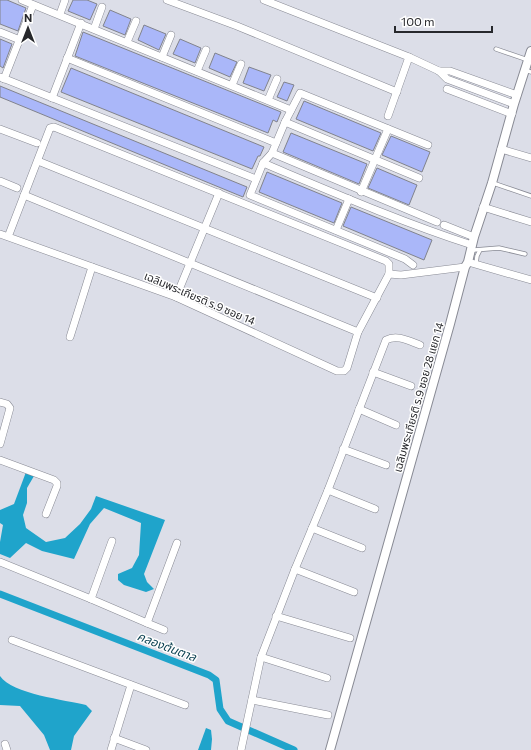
<svg xmlns="http://www.w3.org/2000/svg" width="531" height="750" font-family="Commissioner,'Noto Sans Thai',sans-serif">
  <style>
    .water { fill: #1fa4cb }
    .lines { fill: none; stroke-linecap: round; stroke-linejoin: round }
    .canal { stroke: #1fa4cb; stroke-width: 7 }
    .building { fill: #aab7f9; stroke: #81838c }
    .service-casing { stroke: #888a94; stroke-width: 5 }
    .minor-casing { stroke: #888a94; stroke-width: 8 }
    .tertiary-casing { stroke: #888a94; stroke-width: 10 }
    .service { stroke: #fff; stroke-width: 3.5 }
    .minor { stroke: #fff; stroke-width: 7 }
    .tertiary { stroke: #fff; stroke-width: 8 }
    .labels { text-anchor: middle; dominant-baseline: central; stroke-width: 3; stroke-linejoin: round; paint-order: stroke }
    .street-label { font-size: 11px; fill: #27282c; stroke: #fff }
    .water-label { font-size: 12px; font-style: italic; fill: #063d4e; stroke: #fff }
  </style>
  <rect width="100%" height="100%" fill="#dcdee8"/>
  <g class="water">
    <polygon points="26,472 34,476 27,488 27,503 23,515 26,528 46,542 65,538 80,524 91,509 96,496 165,520 144,574 147,582 154,589 146,592 124,585 118,580 118,574 132,568 139,555 141,523 104,508 90,524 74,559 42,551 26,543 10,558 0,554 0,542 3,525 0,523 0,510 14,504"/>
    <path d="M0 676C12 694 66 700 86 705L92 711 74 736 71 750H50L44 735 20 706 0 705Z"/>
    <polygon points="206,728 211,730 212,739 211,750 198,750"/>
  </g>
  <g class="lines">
    <polyline class="canal" points="0,594 209,675 216,680 220,709 228,721 294,750"/>
  </g>
  <g class="building">
    <polygon points="0,0 7,0 26,8 18,31 0,24"/>
    <polygon points="73,0 87,0 97,4 90,20 68,11"/>
    <polygon points="110,10 131,19 125,35 103,26"/>
    <polygon points="144,25 166,34 159,50 138,40"/>
    <polygon points="83,32 281,112 277,122 273,120 268,133 75,56"/>
    <polygon points="0,39 12,44 3,68 0,66"/>
    <polygon points="180,39 201,48 195,63 173,54"/>
    <polygon points="215,53 237,62 230,77 209,68"/>
    <polygon points="249,67 271,75 264,91 243,83"/>
    <polygon points="71,68 264,147 260,156 258,156 252,169 61,92"/>
    <polygon points="284,82 294,85 287,101 277,97"/>
    <polygon points="0,86 247,187 243,197 0,97"/>
    <polygon points="304,101 381,133 373,151 296,119"/>
    <polygon points="291,133 367,164 359,184 283,152"/>
    <polygon points="391,136 430,152 422,172 382,155"/>
    <polygon points="377,168 417,185 409,205 368,188"/>
    <polygon points="267,172 342,203 334,223 259,192"/>
    <polygon points="351,207 432,240 424,260 343,226"/>
  </g>
  <g class="lines">
    <g class="service-casing">
      <g id="service">
        <polyline points="496,49 528,60"/>
        <polyline points="525,70 531,72"/>
        <polyline points="493,183 531,196"/>
        <polyline points="471,252 474,250 499,248 525,254"/>
        <polyline points="476,264 477,256 480,250"/>
      </g>
    </g>
    <g class="minor-casing">
      <g id="minor">
        <polyline points="22,0 291,110"/>
        <polyline points="167,0 237,26 397,92"/>
        <polyline points="264,0 409,57 439,71 447,79 514,104"/>
        <polyline points="60,14 65,0"/>
        <polyline points="94,29 102,7"/>
        <polyline points="0,32 20,40"/>
        <polyline points="127,42 136,21"/>
        <polyline points="162,57 171,35"/>
        <polyline points="67,58 276,143"/>
        <polyline points="197,71 206,50"/>
        <polyline points="439,71 450,71 517,95"/>
        <polyline points="0,77 256,179"/>
        <polyline points="4,79 33,5"/>
        <polyline points="232,85 241,64"/>
        <polyline points="447,89 512,114"/>
        <polyline points="52,98 81,23"/>
        <polyline points="268,100 277,79"/>
        <polyline points="388,116 409,57"/>
        <polyline points="285,122 419,178"/>
        <polyline points="0,129 37,143"/>
        <polyline points="501,149 531,158"/>
        <polyline points="272,153 437,222"/>
        <polyline points="38,161 377,298"/>
        <path d="M263 163C332 192 401 222 472 245"/>
        <polyline points="0,181 17,188"/>
        <polyline points="361,192 388,129"/>
        <polyline points="24,195 358,332"/>
        <polyline points="483,207 531,222"/>
        <polyline points="444,225 474,237"/>
        <polyline points="336,230 349,199"/>
        <polyline points="0,234 176,297 337,371 344,371 347,368 358,332 389,274 389,264 386,261 54,127 50,128 8,237"/>
        <polyline points="468,262 531,280"/>
        <polyline points="413,265 405,259 250,195 263,163 272,153 285,122 300,93 428,145"/>
        <polyline points="389,274 401,275 465,267"/>
        <polyline points="176,297 219,193"/>
        <polyline points="70,337 92,267"/>
        <polyline points="373,372 411,386"/>
        <polyline points="0,402 7,404 10,408 0,444"/>
        <polyline points="359,409 396,425"/>
        <polyline points="343,449 386,465"/>
        <polyline points="0,460 54,480 57,483 57,486 46,514"/>
        <polyline points="328,490 375,509"/>
        <polyline points="312,528 362,548"/>
        <polyline points="0,562 91,599 147,623 177,543"/>
        <polyline points="295,569 354,592"/>
        <polyline points="91,599 112,541"/>
        <polyline points="276,616 350,638"/>
        <polyline points="147,623 164,630"/>
        <polyline points="12,640 185,705"/>
        <polyline points="261,657 327,678"/>
        <polyline points="252,700 328,715"/>
        <polyline points="114,738 146,750"/>
        <polyline points="5,744 7,750"/>
        <polyline points="111,750 131,685"/>
        <path d="M241 750 261 657 295 569 328 490 386 340C397 334 409 341 420 345"/>
      </g>
    </g>
    <g class="tertiary-casing">
      <polyline id="tertiary" points="330,750 450,324 465,267 468,262 474,237 492,183 514,104 531,51"/>
    </g>
    <use href="#service" class="service"/>
    <use href="#minor" class="minor"/>
    <use href="#tertiary" class="tertiary"/>
  </g>
  <g class="labels">
    <g class="street-label">
      <text transform="translate(200 298) rotate(23)">เฉลิมพระเกียรติ ร.9 ซอย 14</text>
      <text transform="translate(418 397) rotate(-74)">เฉลิมพระเกียรติ ร.9 ซอย 28 แยก 14</text>
    </g>
    <g class="water-label">
      <text transform="translate(167 646) rotate(21)">คลองต้นตาล</text>
    </g>
  </g>
  <g transform="translate(28 28)" stroke="#ffffff" stroke-width="3" paint-order="stroke">
  <path d="M0-3L7 15L0 10L-7 15Z" fill="#27282c"/>
  <text y="-6" font-size="11" font-weight="bold" text-anchor="middle" fill="#27282c">N</text>
  </g>
  <path d="M395 26v6h97v-6" fill="none" stroke="#27282c" stroke-width="2"/>
  <text x="401" y="26" font-size="12" fill="#27282c" stroke="#ffffff" stroke-width="3" paint-order="stroke">100 m</text>
</svg>
